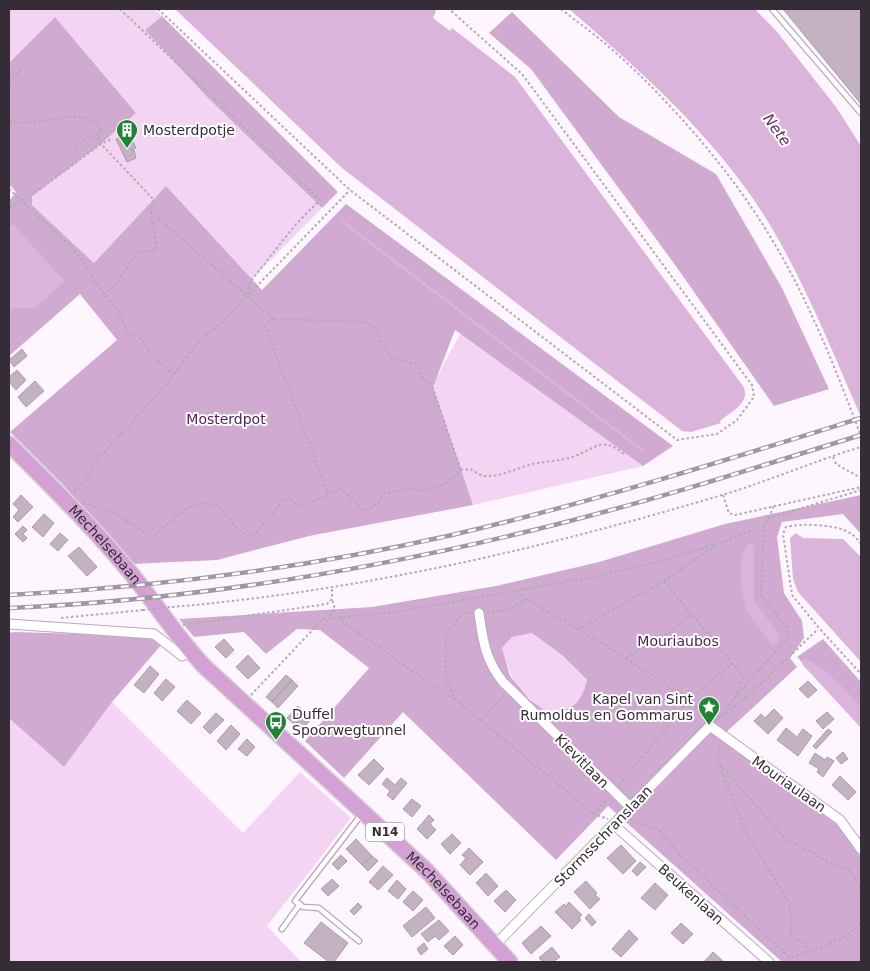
<svg xmlns="http://www.w3.org/2000/svg" width="870" height="971" font-family="'DejaVu Sans',sans-serif">
  <style>
    .green { fill: #f3d4f2 }
    .forest { fill: #d0aad0; fill-rule: evenodd }
    .water { fill: #dab4da }
    .lines { fill: none; stroke-linecap: round; stroke-linejoin: round }
    .stream { stroke: #dab4da; stroke-width: 2.5 }
    .building { fill: #c4b1c3; stroke: #ad9bac }
    .lane-casing { stroke: #baa8ba; stroke-width: 7 }
    .street-casing { stroke: #baa8ba; stroke-width: 11 }
    .primary-casing { stroke: #d7d5d7; stroke-width: 18 }
    .path { stroke: #b2aab2; stroke-width: 2; stroke-dasharray: 2.5 2.5; stroke-linecap: butt }
    .lane { stroke: #fff; stroke-width: 4.5 }
    .street { stroke: #fff; stroke-width: 9 }
    .primary { stroke: #d3a1d4; stroke-width: 15 }
    .rail-casing { stroke: #a098a0; stroke-width: 4.5 }
    .rail { stroke: #fff; stroke-width: 2.5; stroke-dasharray: 8; stroke-linecap: butt }
    .path-bridge { stroke: #b2aab2; stroke-width: 2; stroke-dasharray: 2.5 2.5; stroke-linecap: butt }
    .labels { text-anchor: middle; dominant-baseline: central; stroke-width: 4; stroke-linejoin: round; paint-order: stroke }
    .shield { fill: #fff; stroke: #726c72; stroke-width: 1 }
    .shield-label { font-size: 12px; font-weight: bold; fill: #352d35 }
    .poi-label { font-size: 14px; fill: #352d35; stroke: #fff; text-anchor: start }
    .park-label { font-size: 14px; fill: #4d1f4f; stroke: #fff }
    .street-label { font-size: 14px; fill: #352d35; stroke: #fff }
    .water-label { font-size: 15px; font-style: italic; fill: #5c2d5e; stroke: #fff }
  </style>
  <rect width="100%" height="100%" fill="#fef6fe"/>
  <g class="green">
    <polygon points="9,9 155,9 162,16 145,30 208,98 322,208 252,279 166,186 94,263 32,205 32,195 101,144 136,113 55,17 9,63"/>
    <polygon points="460,334 643,466 473,505 432,386"/>
    <path d="M532 633 562 655 587 681C581 704 572 710 548 713 519 691 512 684 502 648L512 637Z"/>
    <polygon points="112,702 243,833 300,772 351,818 267,926 301,962 9,962 9,718 64,767"/>
  </g>
  <g class="forest">
    <polygon points="512,12 619,117 716,174 782,288 829,389 774,406 673,262 531,69 489,33"/>
    <polygon points="162,16 338,192 322,208 208,98 145,30"/>
    <polygon points="55,17 136,113 101,144 32,196 32,205 94,263 166,186 262,290 346,204 673,446 643,466 455,330 433,387 473,505 309,536 217,560 132,564 65,487 10,432 117,340 80,294 9,356 9,201 16,192 9,184 9,63"/>
    <path d="M861 495V534L843 514 782 522 777 537 784 593 802 621 804 638 790 658 797 667 721 737 833 819 861 857V962H782L608 806 556 860 403 712 344 778 305 741 369 668 320 630 297 629 266 654 244 632 194 637 179 619 372 607 496 586 599 562 725 524ZM532 633 562 655 587 680C581 704 573 710 548 713L529 699 510 676 502 648 512 637Z"/>
    <polygon points="14,632 149,636 162,644 112,702 64,767 9,718 9,633"/>
    <polygon points="823,639 861,682 861,724 797,657"/>
  </g>
  <g class="water">
    <path d="M175 9H433L436 11 433 18 450 31 452 28 515 77 743 386C752 403 729 413 720 421L721 423 691 432 682 431 342 168Z"/>
    <path d="M569 9H755L778 33 836 107 861 146V417C833 353 806 285 770 225 719 140 643 73 569 9Z"/>
    <polygon points="13,224 65,281 35,308 13,308 9,313 9,227"/>
    <polygon points="796,533 803,538 843,539 861,557 861,662 798,592 793,579 790,538"/>
    <path d="M750 543 754 547V600L779 635 778 641 772 646C765 634 756 625 749 614 740 600 735 553 750 543Z"/>
    <path d="M803 659C819 659 851 696 861 707V728L802 664Z"/>
  </g>
  <g class="lines">
    <polyline class="stream" points="343,222 642,450"/>
  </g>
  <g class="building">
    <polygon points="783,9 861,9 861,104"/>
    <polygon points="125,135 129,144 133,142 136,148 131,150 134,150 136,158 127,162 116,139"/>
    <polygon points="22,349 27,356 14,367 9,360"/>
    <polygon points="17,370 26,380 16,390 9,382 9,377"/>
    <polygon points="35,381 44,391 26,407 18,397"/>
    <polygon points="21,495 33,507 18,522 13,517 19,510 13,504"/>
    <polygon points="44,514 54,523 43,537 32,527"/>
    <polygon points="23,526 27,530 23,534 27,538 23,542 15,534"/>
    <polygon points="60,533 68,540 58,551 50,544"/>
    <polygon points="79,547 97,567 87,576 68,556"/>
    <polygon points="224,639 234,650 226,658 215,647"/>
    <polygon points="248,655 260,668 248,679 236,667"/>
    <polygon points="150,666 159,674 144,693 134,685"/>
    <polygon points="286,675 292,680 272,702 266,697"/>
    <polygon points="166,679 175,687 162,701 154,693"/>
    <polygon points="292,680 298,686 278,708 272,702"/>
    <polygon points="808,681 817,690 808,698 799,689"/>
    <polygon points="187,700 201,713 191,724 177,711"/>
    <polygon points="298,706 306,713 295,725 287,718"/>
    <polygon points="774,709 783,718 768,734 754,721 761,714 765,718"/>
    <polygon points="827,712 834,719 823,729 816,721"/>
    <polygon points="216,713 224,720 210,734 203,727"/>
    <polygon points="306,713 312,718 301,731 295,725"/>
    <polygon points="231,725 240,734 226,750 217,741"/>
    <polygon points="786,728 797,737 803,729 812,736 798,756 777,740"/>
    <polygon points="828,729 832,732 816,749 813,746"/>
    <polygon points="247,739 255,747 247,756 238,749"/>
    <polygon points="843,752 848,759 841,764 836,758"/>
    <polygon points="815,753 825,760 827,757 834,761 823,777 817,772 819,769 809,763"/>
    <polygon points="374,759 384,769 369,785 358,775"/>
    <polygon points="840,776 856,792 848,800 832,785"/>
    <polygon points="387,778 395,785 401,778 407,783 393,800 387,795 390,791 382,784"/>
    <polygon points="412,799 421,806 412,817 403,809"/>
    <polygon points="429,815 434,820 430,824 436,830 427,839 417,829"/>
    <polygon points="452,834 461,843 450,854 441,844"/>
    <polygon points="356,839 372,856 362,865 346,849"/>
    <polygon points="621,845 636,861 623,874 607,858"/>
    <polygon points="469,848 483,862 470,875 460,865 466,858 462,855"/>
    <polygon points="341,855 347,861 338,870 332,864"/>
    <polygon points="372,856 378,861 368,871 362,865"/>
    <polygon points="640,862 646,867 637,876 632,871"/>
    <polygon points="383,866 393,875 378,890 369,882"/>
    <polygon points="486,873 498,886 488,896 476,883"/>
    <polygon points="332,879 339,886 328,896 321,889"/>
    <polygon points="397,880 406,889 398,899 388,891"/>
    <polygon points="586,881 597,893 595,895 600,899 590,909 574,892"/>
    <polygon points="655,883 668,895 655,910 641,898"/>
    <polygon points="506,890 516,900 505,912 494,901"/>
    <polygon points="413,891 423,900 413,911 403,902"/>
    <polygon points="569,902 582,915 579,918 581,920 572,929 555,912 564,904 566,906"/>
    <polygon points="358,903 362,907 354,915 350,911"/>
    <polygon points="426,907 435,918 412,937 403,926"/>
    <polygon points="589,914 596,922 592,926 585,918"/>
    <polygon points="439,920 449,931 439,940 435,936 428,942 421,934"/>
    <polygon points="321,922 348,943 334,962 329,962 304,943"/>
    <polygon points="681,923 693,934 683,944 671,933"/>
    <polygon points="541,926 551,936 531,954 522,943"/>
    <polygon points="629,930 638,939 621,957 612,949"/>
    <polygon points="455,936 463,945 453,955 444,946"/>
    <polygon points="424,943 428,949 421,955 417,949"/>
    <polygon points="552,947 560,957 553,962 543,962 539,958"/>
    <polygon points="713,952 724,962 704,962"/>
  </g>
  <g class="lines">
    <g class="lane-casing">
      <g id="lane">
        <polyline points="772,9 861,113"/>
        <polyline points="282,929 300,904"/>
        <polyline points="359,941 319,908 303,907 295,901 361,815"/>
      </g>
    </g>
    <g class="street-casing">
      <g id="street">
        <path d="M479 613C483 641 485 659 503 682L631 808"/>
        <polyline points="9,624 154,634 182,656 192,653"/>
        <polyline points="614,825 769,962"/>
        <polyline points="495,945 710,726 840,820 861,849"/>
      </g>
    </g>
    <g class="primary-casing">
      <g id="primary">
        <path id="s1" d="M9 444C50 485 92 526 129 571 156 603 176 637 205 667L427 871 510 962"/>
      </g>
    </g>
    <g class="path">
      <polyline points="120,9 320,200 296,224 250,282 247,293"/>
      <polyline points="158,9 350,190 677,440 717,434 737,420 754,397 752,385 522,74 449,9"/>
      <path d="M561 9C580 24 600 38 617 54 671 102 731 172 768 233 807 296 835 367 861 436"/>
      <polyline points="9,82 21,70"/>
      <path d="M9 121C38 130 82 101 101 130L98 135 101 144 153 199 151 212 274 319 364 322 373 326 391 358 416 364 423 379 432 386 461 470"/>
      <polyline points="75,147 92,136 98,135"/>
      <polyline points="9,189 63,239 84,262 94,281 117,310 129,333 142,339 149,351 173,375"/>
      <polyline points="9,208 32,195 101,144 112,139"/>
      <polyline points="103,294 114,287 137,253 157,249 151,212"/>
      <polyline points="274,319 265,326 328,494"/>
      <polyline points="833,457 836,464 861,478"/>
      <polyline points="74,492 84,483 98,459 168,383 194,346 221,323 350,190"/>
      <polyline points="723,495 729,513 735,515 861,487"/>
      <path d="M84 503 117 515 153 537C167 525 198 490 219 508 231 518 234 530 250 536L258 532C263 520 274 514 281 502L290 499 301 507 341 489 365 511 378 503 383 494 414 488 421 491 445 484 461 470 470 469C474 471 479 475 484 476 501 477 517 468 533 464 547 461 562 461 575 456 596 448 602 436 624 454"/>
      <polyline points="769,518 774,505"/>
      <path d="M861 544C858 540 854 535 850 533 836 524 801 523 786 527L783 534 792 595 819 628 861 674"/>
      <polyline points="664,581 716,545"/>
      <polyline points="518,591 526,599 578,629 664,581 744,677 735,696"/>
      <path d="M172 607C359 591 542 549 722 495 769 481 814 461 861 447"/>
      <polyline points="487,612 508,610 526,599"/>
      <polyline points="470,613 464,613 446,634 446,681 456,700 594,814 608,819"/>
      <polyline points="330,616 335,609 332,599"/>
      <path d="M339 616C348 628 358 632 369 640 398 660 424 681 454 699"/>
      <polyline points="61,618 143,610"/>
      <polyline points="183,625 327,604 332,599 332,588"/>
      <polyline points="579,629 690,699 706,720"/>
      <polyline points="626,658 671,631 693,613"/>
      <polyline points="251,695 323,619 395,612 594,577 669,559 729,540 752,530"/>
      <polyline points="482,720 505,695"/>
      <polyline points="718,720 764,681 818,629"/>
      <polyline points="715,721 787,638 788,629 761,595 764,525 769,518 861,490"/>
      <polyline points="720,745 718,762 784,838 829,862 849,869 861,890"/>
      <polyline points="720,766 744,828 789,903 792,919 791,936 802,942 808,950"/>
      <polyline points="619,785 690,699 733,663"/>
      <polyline points="594,814 609,797"/>
      <path d="M631 820 658 829 680 855 790 958C812 949 848 942 861 921"/>
    </g>
    <use href="#lane" class="lane"/>
    <use href="#street" class="street"/>
    <use href="#primary" class="primary"/>
    <g class="rail-casing">
      <g id="rail">
        <path d="M9 595C158 587 306 568 452 535 590 503 726 460 861 418"/>
        <path d="M9 608C194 600 379 569 558 524 661 498 761 466 861 435"/>
      </g>
    </g>
    <use href="#rail" class="rail"/>
    <polyline class="path-bridge" points="143,610 170,607"/>
  </g>
  <defs>
    <g id="building-pin" transform="scale(1.125)"><path d="M0 17L-7.5 6A9.5 9.5 0 1 1 7.5 6Z" fill="#238335" stroke="#fff"/><path d="M-4-6H4V6H1V3H-1V6H-4ZM-2.5-4.3h1.7v1.8h-1.7ZM.8-4.3h1.7v1.8H.8ZM-2.5-1h1.7V.8h-1.7ZM.8-1h1.7V.8H.8Z" fill="#fff"/></g>
    <g id="sight-pin" transform="scale(1.125)"><path d="M0 17L-7.5 6A9.5 9.5 0 1 1 7.5 6Z" fill="#238335" stroke="#fff"/><path d="M0-6L1.8-2.2L6-1.7L2.9 1.2L3.7 5.4L0 3.3L-3.7 5.4L-2.9 1.2L-6-1.7L-1.8-2.2Z" fill="#fff"/></g>
    <g id="bus-pin" transform="scale(1.125)"><path d="M0 17L-7.5 6A9.5 9.5 0 1 1 7.5 6Z" fill="#238335" stroke="#fff"/><path d="M-5-6H5V4H4V6H2V4H-2V6H-4V4H-5ZM-3.5-4V0h7V-4ZM-3.5 1.2v1.5H-2V1.2ZM2 1.2v1.5H3.5V1.2Z" fill="#fff"/></g>
  </defs>
  <g fill-rule="evenodd">
    <use href="#building-pin" x="127" y="130"/>
    <use href="#sight-pin" x="709" y="707"/>
    <use href="#bus-pin" x="276" y="722"/>
  </g>
  <g class="labels">
    <rect class="shield" x="366" y="822.5" width="38" height="19" rx="4"/>
    <g class="shield-label">
      <text x="385" y="832">N14</text>
    </g>
    <g class="poi-label">
      <text x="143" y="130">Mosterdpotje</text>
      <text x="693" y="699" text-anchor="end">Kapel van Sint<tspan x="693" dy="16">Rumoldus en Gommarus</tspan></text>
      <text x="292" y="714">Duffel<tspan x="292" dy="16">Spoorwegtunnel</tspan></text>
    </g>
    <g class="park-label">
      <text x="226" y="419">Mosterdpot</text>
      <text x="678" y="641">Mouriaubos</text>
    </g>
    <g class="street-label">
      <text stroke="none"><textPath href="#s1" startOffset="139">Mechelsebaan</textPath></text>
      <text transform="translate(582 761) rotate(45)">Kievitlaan</text>
      <text transform="translate(789 784) rotate(35)">Mouriaulaan</text>
      <text transform="translate(603 836) rotate(-46)">Stormsschranslaan</text>
      <text stroke="none"><textPath href="#s1" startOffset="624">Mechelsebaan</textPath></text>
      <text transform="translate(691 894) rotate(42)">Beukenlaan</text>
    </g>
    <g class="water-label">
      <text transform="translate(777 130) rotate(54)">Nete</text>
    </g>
  </g>
  <rect width="870" height="971" fill="none" stroke="#352d35" stroke-width="20"/>
</svg>
